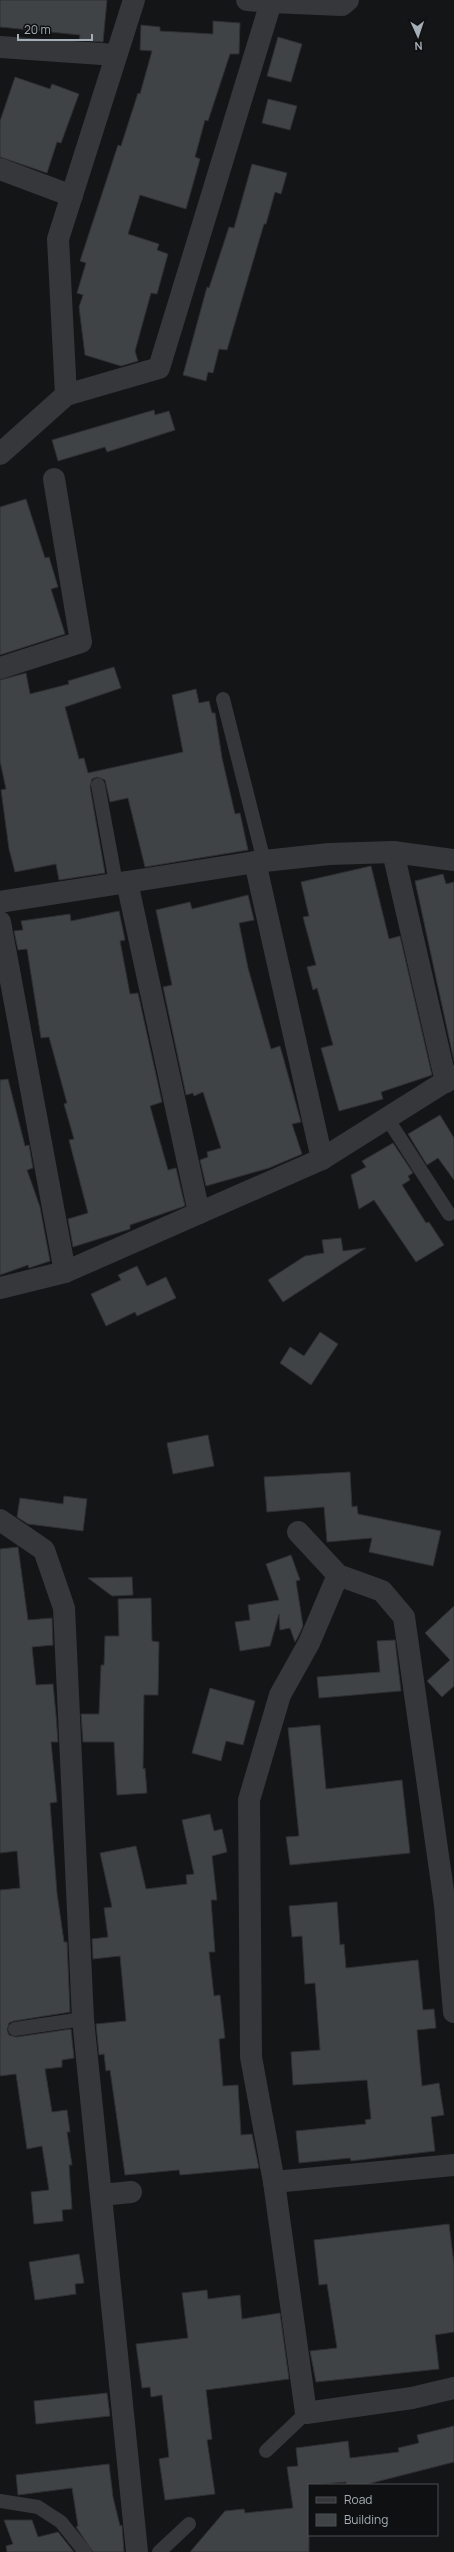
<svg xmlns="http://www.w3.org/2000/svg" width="454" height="2552" font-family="Manrope,sans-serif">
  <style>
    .building { fill: #404346; stroke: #2e2f32 }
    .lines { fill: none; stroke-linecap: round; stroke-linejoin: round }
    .service { stroke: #35373b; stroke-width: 14 }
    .minor { stroke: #35373b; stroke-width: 22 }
  </style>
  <rect width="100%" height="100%" fill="#141516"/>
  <g class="building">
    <polygon points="0,0 107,0 103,42 79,40 80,35 0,27"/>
    <polygon points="213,21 240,23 239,54 230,54 208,121 205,120 195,157 200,159 186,209 140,195 128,234 159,244 157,250 168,254 157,294 151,293 135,351 138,361 121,366 85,355 79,307 83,295 77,293 86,263 80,261 118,145 121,146 138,93 140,94 152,51 140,50 141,25 160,27 160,31 213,34"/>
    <polygon points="278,37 302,44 291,82 267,76"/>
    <polygon points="15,77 50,89 52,84 79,94 61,143 57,142 47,173 0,157 0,121"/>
    <polygon points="268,99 297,106 290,130 262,123"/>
    <polygon points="252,164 287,173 281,194 275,192 266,224 264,224 227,350 219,349 213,373 208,372 206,381 183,375 207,287 209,288 229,227 234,228"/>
    <polygon points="154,410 155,415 169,411 175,430 107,452 105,447 58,461 52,440"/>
    <polygon points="26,499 45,558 49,557 58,587 51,589 65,634 0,655 0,507"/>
    <polygon points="114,667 121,688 65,707 79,759 84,758 88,773 183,752 172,695 196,689 199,703 209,701 212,713 215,713 222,758 235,814 240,813 248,850 145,867 128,798 110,802 105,780 97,777 92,779 90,787 105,873 59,880 56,864 15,872 9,849 1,790 6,789 0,761 0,680 26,673 30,694 69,684 68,681"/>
    <polygon points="371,866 389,939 400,936 432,1075 381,1092 383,1099 339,1111 321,1048 333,1045 317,988 313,990 307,967 316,965 303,917 309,916 301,882"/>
    <polygon points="443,874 446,884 454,882 454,1061 415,881"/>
    <polygon points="248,895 254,920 239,923 248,968 271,1049 280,1046 301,1122 292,1124 302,1154 269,1168 206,1186 200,1160 208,1157 207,1152 221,1148 203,1092 194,1096 193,1093 186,1095 163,987 172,985 156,910 190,902 192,909"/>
    <polygon points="119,911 125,940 120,941 130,994 138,993 162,1102 150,1106 168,1170 176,1168 185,1206 130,1225 130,1229 73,1247 68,1219 88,1213 69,1140 74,1139 64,1104 67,1103 49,1037 41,1038 27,949 18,950 14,931 23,930 21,921 70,914 71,921"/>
    <polygon points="8,1079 25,1146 29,1145 33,1168 27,1170 40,1207 50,1261 29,1268 28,1265 0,1275 0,1080"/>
    <polygon points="440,1115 454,1138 454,1180 438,1158 427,1165 408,1134"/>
    <polygon points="393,1143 413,1173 408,1176 410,1180 402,1185 426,1223 429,1222 444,1245 416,1262 374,1200 359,1209 351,1175 366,1167 362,1161"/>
    <polygon points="341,1238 343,1251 366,1248 283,1302 268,1280 305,1256 324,1253 322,1240"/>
    <polygon points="137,1266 147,1286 166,1277 176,1298 137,1316 135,1312 106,1326 91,1294 121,1280 118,1275"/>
    <polygon points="320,1332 338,1344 311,1385 280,1363 290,1347 304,1356"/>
    <polygon points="208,1435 214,1466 173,1474 167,1443"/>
    <polygon points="350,1472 352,1507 357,1506 358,1514 441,1531 433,1566 369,1552 372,1538 327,1542 324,1507 267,1512 264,1477"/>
    <polygon points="64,1496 87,1499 83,1531 28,1524 17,1517 20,1498 63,1504"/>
    <polygon points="18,1547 28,1620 52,1618 53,1645 32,1647 36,1685 53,1684 56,1715 58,1742 51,1742 57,1802 50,1803 57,1893 64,1942 67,1942 70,2012 14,2021 9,2023 7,2030 9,2035 16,2037 71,2029 74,2058 62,2060 62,2067 45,2069 52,2112 67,2110 70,2132 67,2132 72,2165 69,2165 72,2209 62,2210 63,2221 34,2224 31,2192 49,2190 42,2146 27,2149 16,2074 0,2076 0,1890 20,1888 17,1851 0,1853 0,1549"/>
    <polygon points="291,1555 300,1580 296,1581 303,1626 298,1637 295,1642 290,1628 280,1630 279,1614 270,1646 240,1651 235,1622 250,1620 248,1605 279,1600 266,1564"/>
    <polygon points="132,1577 133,1595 112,1596 88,1578"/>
    <polygon points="151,1598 152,1641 159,1642 158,1695 144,1695 143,1769 145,1768 147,1793 117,1795 114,1742 83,1742 81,1714 99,1714 101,1665 104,1665 105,1636 119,1636 118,1599"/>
    <polygon points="454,1606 454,1686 442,1697 427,1681 450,1660 425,1633"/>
    <polygon points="395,1640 401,1691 319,1698 317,1677 380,1672 377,1641"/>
    <polygon points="210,1688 255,1701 243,1745 226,1741 221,1761 192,1753"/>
    <polygon points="320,1725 326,1789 402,1780 410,1853 290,1865 286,1837 299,1836 288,1728"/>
    <polygon points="210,1814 214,1831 222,1829 227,1852 212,1856 217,1900 211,1900 215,1952 209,1952 214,1996 220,1995 225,2038 219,2039 223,2086 238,2085 241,2135 252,2134 259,2168 180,2175 179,2170 125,2175 110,2070 106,2071 104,2054 99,2055 96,2024 126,2021 120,1956 93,1959 92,1939 108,1937 104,1908 112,1907 100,1853 136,1846 146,1889 187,1884 186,1875 194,1874 182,1820"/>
    <polygon points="337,1902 340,1945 344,1944 346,1968 418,1960 423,2010 434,2009 436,2028 417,2030 422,2086 439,2083 444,2115 431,2117 435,2151 351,2161 350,2158 299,2163 296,2131 366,2124 365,2120 371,2119 367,2080 293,2085 291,2052 320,2050 315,1983 305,1984 302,1936 292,1937 289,1906"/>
    <polygon points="449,2224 454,2264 454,2332 435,2335 439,2369 316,2382 310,2351 337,2348 327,2284 319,2285 314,2240"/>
    <polygon points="79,2254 84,2283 75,2284 76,2294 35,2300 29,2262"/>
    <polygon points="207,2290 208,2299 240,2295 242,2319 280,2313 289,2379 206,2390 212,2439 207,2440 215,2494 165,2500 159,2459 169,2457 162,2395 151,2397 150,2387 142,2388 136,2344 188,2338 182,2293"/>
    <polygon points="107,2393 110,2416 36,2424 34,2401"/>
    <polygon points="454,2426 454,2462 364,2485 346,2485 346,2482 309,2485 309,2552 190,2552 225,2511 244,2509 245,2513 293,2508 287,2467 298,2466 296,2448 348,2441 350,2458 399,2452 398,2448 419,2443 417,2435"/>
    <polygon points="109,2464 113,2497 120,2526 122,2525 124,2552 93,2552 76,2527 78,2526 72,2488 18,2495 16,2475"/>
    <polygon points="4,2520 32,2520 38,2537 58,2532 74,2552 7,2552 6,2546 13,2544"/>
  </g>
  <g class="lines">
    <g class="service">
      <polyline points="223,699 264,861"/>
      <polyline points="98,785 116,883"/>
      <polyline points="387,1118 449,1214"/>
      <polyline points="15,2029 83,2019"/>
      <polyline points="266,2451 306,2413"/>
      <polyline points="0,2501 38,2507 61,2522 85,2552"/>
      <polyline points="159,2552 189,2524"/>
    </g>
    <g class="minor">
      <polyline points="271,2 342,5 348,0"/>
      <polyline points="0,47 116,55"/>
      <polyline points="0,169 72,196"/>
      <polyline points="66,395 58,239 134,0"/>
      <polyline points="0,454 66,395 159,368 271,2 247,0"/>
      <polyline points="0,668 81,642 54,479"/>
      <polyline points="393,852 446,1082"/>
      <polyline points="255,862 322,1159"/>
      <polyline points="127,882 199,1213"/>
      <polyline points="0,902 255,862 329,854 393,852 454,860"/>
      <polyline points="0,922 65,1272"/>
      <polyline points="0,1288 65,1272 322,1159 454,1076"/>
      <polyline points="0,1520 44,1550 64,1608 83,2019 137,2552"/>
      <polyline points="298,1532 338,1575 382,1591 404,1617 445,1905 454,2012"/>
      <polyline points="338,1575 309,1643 280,1695 249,1800 251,2057 274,2182 306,2413 412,2398 454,2388"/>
      <polyline points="274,2182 454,2165"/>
      <polyline points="102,2195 131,2192"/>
    </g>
  </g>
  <rect x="308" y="2484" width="130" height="52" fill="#0f1011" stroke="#4b4f53"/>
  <rect x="316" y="2497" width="20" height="6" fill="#35373b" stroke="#4b4f53"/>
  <text x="344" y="2504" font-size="12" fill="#a5aeb7">Road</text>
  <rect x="316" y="2514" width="20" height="12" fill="#404346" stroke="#4b4f53"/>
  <text x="344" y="2524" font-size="12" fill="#a5aeb7">Building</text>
  <g transform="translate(418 36) rotate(177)" stroke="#0f1011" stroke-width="3" paint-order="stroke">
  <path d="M0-3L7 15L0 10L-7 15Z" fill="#a5aeb7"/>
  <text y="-6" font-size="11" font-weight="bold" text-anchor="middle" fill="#a5aeb7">N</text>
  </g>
  <path d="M18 34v6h74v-6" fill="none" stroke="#a5aeb7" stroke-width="2"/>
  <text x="24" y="34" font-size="12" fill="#a5aeb7" stroke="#0f1011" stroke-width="3" paint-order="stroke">20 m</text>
</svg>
